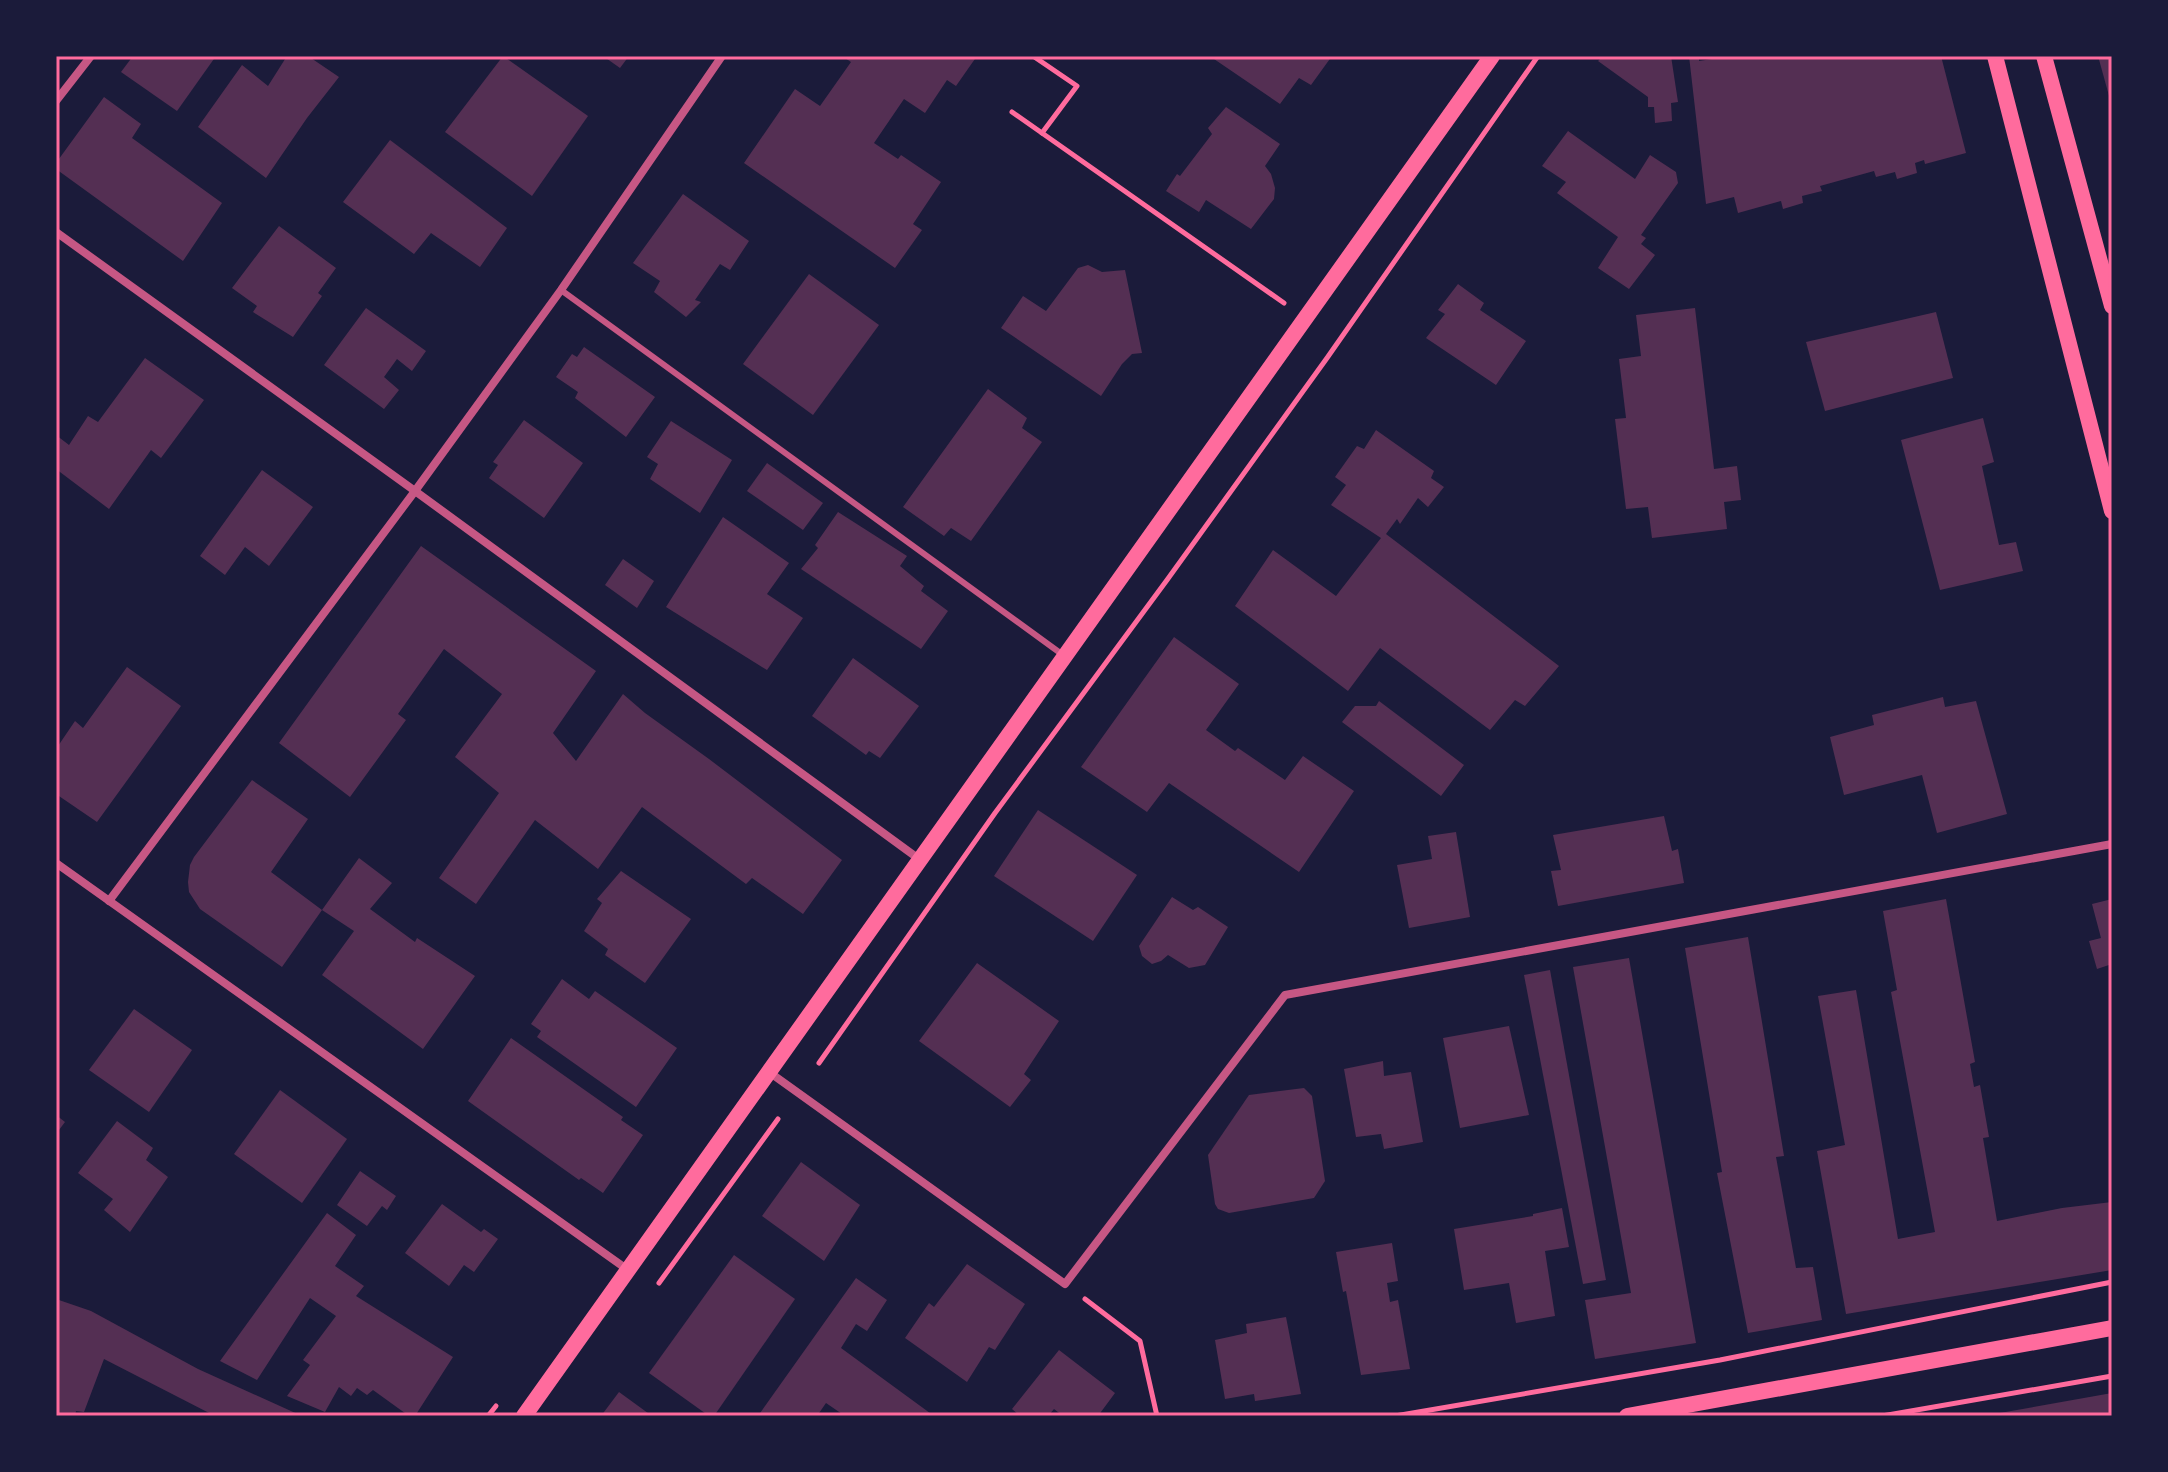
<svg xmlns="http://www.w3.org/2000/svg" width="2168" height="1472" font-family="'PT Sans Narrow',sans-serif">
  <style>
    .building { fill: #542f53 }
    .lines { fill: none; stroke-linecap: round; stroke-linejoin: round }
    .path { stroke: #ff6b9d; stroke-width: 5 }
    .service { stroke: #c65784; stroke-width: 6 }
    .minor { stroke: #c65784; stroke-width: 8 }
    .secondary { stroke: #ff6b9d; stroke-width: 16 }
    .neatline { fill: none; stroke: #ff6b9d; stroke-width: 3 }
  </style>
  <rect width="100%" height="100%" fill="#1b1b3a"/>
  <g class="building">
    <polygon points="133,56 216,56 177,111 121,72"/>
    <polygon points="287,56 308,56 339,77 307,118 266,178 198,127 242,65 268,86"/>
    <polygon points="503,56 588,116 532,196 445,132"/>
    <polygon points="603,56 629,56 620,68"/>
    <polygon points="842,56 977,56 956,86 947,80 925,113 904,99 874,143 898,159 901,155 941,182 913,224 922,230 895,268 744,163 795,89 820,106 851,62"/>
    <polygon points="1216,56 1332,56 1311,85 1299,78 1280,104 1214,59"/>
    <polygon points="1603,56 1671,56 1678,102 1671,103 1672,121 1655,123 1654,107 1648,107 1648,97 1598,61"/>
    <polygon points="1689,56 1699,56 1699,61 1718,58 1717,56 1941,56 1966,153 1925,164 1924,160 1915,163 1917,173 1897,179 1895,172 1876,177 1874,171 1820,186 1822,191 1802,196 1803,203 1783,209 1781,201 1738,213 1734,197 1706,204"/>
    <polygon points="2098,56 2112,56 2112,103 2111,103"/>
    <polygon points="104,97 141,124 132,138 222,203 183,261 56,169 56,163"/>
    <polygon points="1226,107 1280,144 1265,166 1271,174 1275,188 1274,199 1251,229 1206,200 1199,212 1166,191 1177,174 1180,176 1212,134 1208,128"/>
    <polygon points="1568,131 1635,179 1650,155 1676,172 1678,183 1641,235 1646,238 1641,244 1655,255 1629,289 1598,268 1618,237 1557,193 1566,182 1542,166"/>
    <polygon points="390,140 507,228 480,267 431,233 414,254 343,202"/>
    <polygon points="683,194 749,241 730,270 720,264 695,300 701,302 686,317 654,292 660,281 633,263"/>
    <polygon points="279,226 336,268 318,293 322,296 293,337 253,312 257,306 232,288"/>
    <polygon points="1088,265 1102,272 1125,270 1142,353 1132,354 1122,364 1101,396 1001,328 1023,296 1046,311 1078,268"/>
    <polygon points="809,274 879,325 813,415 743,364"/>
    <polygon points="1458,284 1484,303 1480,310 1526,341 1496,385 1426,338 1445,314 1438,310"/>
    <polygon points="366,308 426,351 412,371 397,359 384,377 399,390 384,409 324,365"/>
    <polygon points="1695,308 1714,469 1737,466 1741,500 1724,502 1727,529 1652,538 1648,507 1626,509 1615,419 1626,418 1619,359 1641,356 1636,315"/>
    <polygon points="1936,312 1953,378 1825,411 1806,342"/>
    <polygon points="584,347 655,397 626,437 575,398 578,392 556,377 572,354 577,357"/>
    <polygon points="145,358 204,400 161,458 151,450 109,509 56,469 56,435 69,445 88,416 98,422"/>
    <polygon points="988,389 1027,418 1022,428 1042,442 971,541 951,528 944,536 903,507"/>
    <polygon points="1983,418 1994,462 1982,466 1999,545 2016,542 2023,571 1940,590 1901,440"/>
    <polygon points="524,420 583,463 544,518 489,478 498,465 493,462"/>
    <polygon points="671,421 732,460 700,513 650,479 658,464 647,457"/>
    <polygon points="1376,430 1434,471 1431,478 1444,487 1428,507 1418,498 1400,524 1397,519 1386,534 1559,666 1525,706 1515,700 1490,730 1380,648 1348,691 1235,606 1273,550 1336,596 1381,538 1331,505 1346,485 1335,477 1357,446 1364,449"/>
    <polygon points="767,463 823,503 803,530 747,491"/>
    <polygon points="262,470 313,507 269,566 245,547 225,575 200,556"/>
    <polygon points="838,512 907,556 900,566 924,586 921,591 948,611 921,649 801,569 818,548 815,545"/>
    <polygon points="723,517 789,563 767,594 803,618 767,670 666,607"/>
    <polygon points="421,546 596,671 553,733 576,761 623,694 645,713 709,759 842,860 803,914 752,878 746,884 642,807 598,869 535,820 476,904 439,878 499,793 455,757 502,694 444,649 398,714 406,720 350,797 279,743"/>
    <polygon points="623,559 654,581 637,608 605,585"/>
    <polygon points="1174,637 1239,684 1206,730 1235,751 1238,748 1285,780 1303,756 1354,791 1299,872 1169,783 1147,812 1081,767"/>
    <polygon points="853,658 919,706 880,758 869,751 866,755 812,716"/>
    <polygon points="127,667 181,706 97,822 56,794 56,749 75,721 83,728"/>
    <polygon points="1943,697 1945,707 1976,701 2007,814 1937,833 1922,775 1844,795 1830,737 1874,725 1872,715"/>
    <polygon points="1379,701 1464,765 1441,796 1342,722 1355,706 1376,706"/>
    <polygon points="252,780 308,819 271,872 322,910 282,967 200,909 189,892 188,882 190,865 194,857"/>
    <polygon points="1038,810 1137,875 1093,941 994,876"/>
    <polygon points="1664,816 1672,851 1678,849 1684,883 1558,906 1551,871 1561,870 1553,835"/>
    <polygon points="1456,832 1470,917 1409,928 1397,865 1432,859 1428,836"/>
    <polygon points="359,858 392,883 370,909 415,942 417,938 475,976 423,1049 322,975 354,931 322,910"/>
    <polygon points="621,871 691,919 645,983 605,955 608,949 584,931 602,903 597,899"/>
    <polygon points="1172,897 1193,910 1198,907 1228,927 1205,965 1189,968 1168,955 1161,961 1152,964 1142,956 1139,946"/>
    <polygon points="1946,899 1975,1062 1970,1064 1974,1087 1980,1085 1989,1137 1983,1138 1997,1221 2062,1208 2112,1202 2112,1270 1846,1314 1817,1151 1845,1145 1818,996 1856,990 1898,1239 1935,1232 1891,992 1897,990 1883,911"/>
    <polygon points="2112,899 2112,973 2111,973 2109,965 2097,969 2089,941 2101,938 2092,904"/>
    <polygon points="1748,937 1784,1156 1776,1157 1796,1268 1813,1267 1822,1320 1748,1333 1717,1173 1722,1172 1685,948"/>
    <polygon points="1629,958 1696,1343 1595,1359 1585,1300 1631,1293 1573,967"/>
    <polygon points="977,963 1059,1021 1024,1074 1031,1080 1010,1107 919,1041"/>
    <polygon points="1550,970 1606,1280 1583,1284 1524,975"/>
    <polygon points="562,979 589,999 595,991 677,1048 636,1107 537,1037 541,1031 531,1024"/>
    <polygon points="134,1009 192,1050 149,1112 89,1070"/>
    <polygon points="1509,1026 1529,1115 1460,1128 1443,1038"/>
    <polygon points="511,1038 623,1117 621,1120 643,1135 603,1193 581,1178 579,1180 468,1101"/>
    <polygon points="1383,1061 1384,1076 1411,1072 1423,1142 1384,1149 1381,1134 1356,1137 1344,1069"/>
    <polygon points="1304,1088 1312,1096 1325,1181 1314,1198 1229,1213 1218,1209 1215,1204 1208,1155 1249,1095"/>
    <polygon points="280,1090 347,1139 302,1203 234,1154"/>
    <polygon points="56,1115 65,1122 56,1134"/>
    <polygon points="117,1121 153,1148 146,1160 168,1177 130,1232 104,1210 113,1199 78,1173"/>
    <polygon points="801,1162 860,1205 824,1261 762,1216"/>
    <polygon points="360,1171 396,1196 387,1210 382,1206 367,1226 337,1205"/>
    <polygon points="442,1204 481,1232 484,1229 498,1239 474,1272 464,1265 449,1286 405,1253"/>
    <polygon points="1562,1208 1569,1247 1545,1251 1555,1316 1516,1323 1509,1283 1464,1290 1454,1229 1533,1216 1533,1214"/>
    <polygon points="327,1213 356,1235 335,1266 364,1286 356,1296 453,1357 415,1416 409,1416 373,1390 367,1395 357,1388 351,1396 339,1387 325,1412 287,1396 310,1365 303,1360 336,1316 310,1298 257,1380 220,1361"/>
    <polygon points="1392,1243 1398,1281 1387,1283 1390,1302 1398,1300 1410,1369 1361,1375 1346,1291 1343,1292 1336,1252"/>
    <polygon points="734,1255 795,1299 714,1416 709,1416 649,1373"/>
    <polygon points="967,1264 1025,1304 995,1350 989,1347 967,1382 905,1338 929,1303 934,1307"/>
    <polygon points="856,1278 887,1300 867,1331 856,1324 841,1348 934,1416 845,1416 826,1403 817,1416 758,1416"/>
    <polygon points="56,1299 91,1311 198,1369 302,1416 215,1416 104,1359 84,1412 76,1411 75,1416 56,1416"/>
    <polygon points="1286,1317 1301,1394 1255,1401 1254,1394 1225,1399 1215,1340 1247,1333 1246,1324"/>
    <polygon points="1059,1350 1115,1393 1098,1416 1063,1416 1054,1409 1048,1416 1020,1416 1012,1409"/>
    <polygon points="619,1392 652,1416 601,1416"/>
    <polygon points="2112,1393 2112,1416 1994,1416 1994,1414"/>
  </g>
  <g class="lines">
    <g class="path">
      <polyline points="1033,56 1077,86 1042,133"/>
      <polyline points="1012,112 1284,303"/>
      <polyline points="819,1063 995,813 1167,580 1327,358 1538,56"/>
      <polyline points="659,1283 778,1119"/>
      <polyline points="1085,1299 1140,1341 1157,1416"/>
      <polyline points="488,1416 496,1406"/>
      <polyline points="1395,1416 1720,1360 2112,1282"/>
      <polyline points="1882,1416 2112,1376"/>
    </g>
    <polyline class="service" points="561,290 1063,655"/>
    <g class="minor">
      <polyline points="56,101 91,56"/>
      <polyline points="56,232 415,491 919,859"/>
      <polyline points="56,863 628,1270"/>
      <polyline points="109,901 415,491 561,290 722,56"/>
      <polyline points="769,1072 1065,1284 1285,995 2112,844"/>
    </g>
    <g class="secondary">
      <polyline points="1995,56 2112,511"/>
      <polyline points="2044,56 2112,306"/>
      <polyline points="524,1416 1492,56"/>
      <polyline points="1627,1416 2112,1328"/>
    </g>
  </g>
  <rect width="2168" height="1472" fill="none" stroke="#1b1b3a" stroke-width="116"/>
  <rect x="58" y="58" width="2052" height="1356" class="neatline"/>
</svg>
